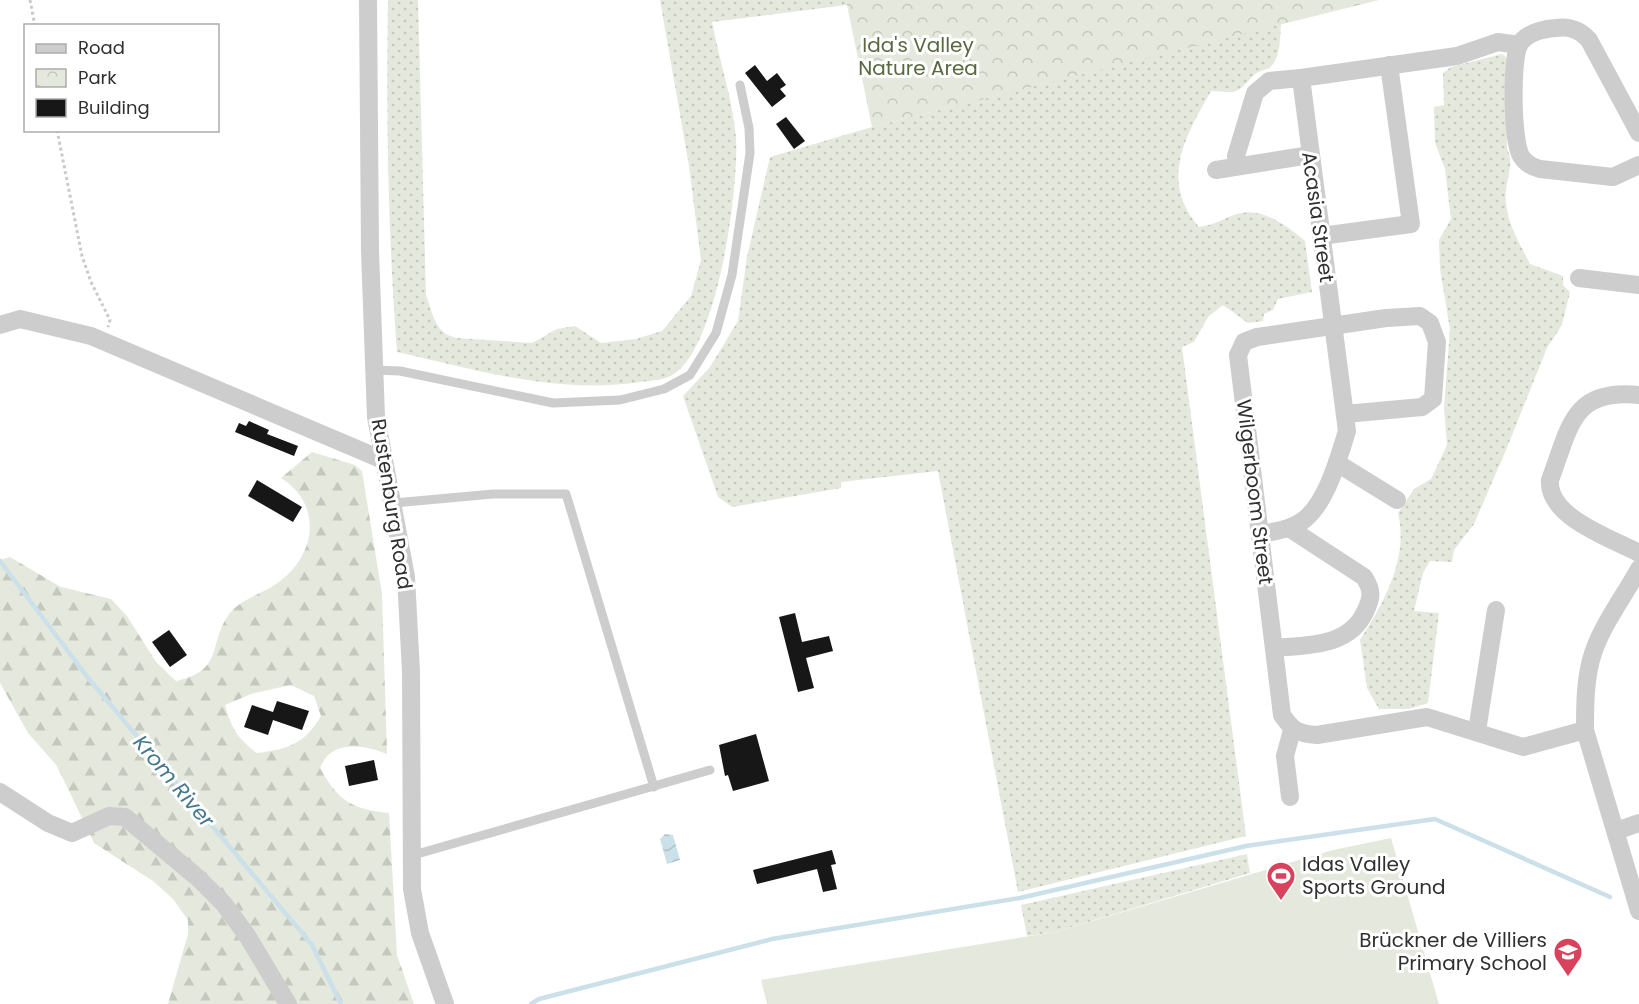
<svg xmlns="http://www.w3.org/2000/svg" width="1639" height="1004" font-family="Poppins,sans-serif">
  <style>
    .grass { fill: url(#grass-dots) }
    .forest { fill: url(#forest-firs); fill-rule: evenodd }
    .park { fill: url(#park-crowns) }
    .garden { fill: #e5e9dd }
    .water { fill: url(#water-waves) }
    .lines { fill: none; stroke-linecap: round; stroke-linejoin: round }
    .stream { stroke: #cbe0e8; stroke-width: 4.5 }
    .building { fill: #171717 }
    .path { stroke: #cacaca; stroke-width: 3; stroke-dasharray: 3 3; stroke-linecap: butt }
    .lane { stroke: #cdcdcd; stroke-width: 9 }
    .street { stroke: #cdcdcd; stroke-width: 18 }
    .labels { text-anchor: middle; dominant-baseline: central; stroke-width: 6; stroke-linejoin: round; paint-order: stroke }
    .park-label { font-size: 20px; fill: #586941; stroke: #fff }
    .street-label { font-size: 20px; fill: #303030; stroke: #fff }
    .poi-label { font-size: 20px; fill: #303030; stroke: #fff; text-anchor: start }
    .water-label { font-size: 21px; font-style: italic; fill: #44788d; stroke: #fff }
  </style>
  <defs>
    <pattern id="grass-dots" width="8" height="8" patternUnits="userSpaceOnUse" patternTransform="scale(1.5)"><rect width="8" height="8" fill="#e5e9dd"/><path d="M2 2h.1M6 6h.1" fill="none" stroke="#c5c8be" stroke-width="1.8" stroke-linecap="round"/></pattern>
    <pattern id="forest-firs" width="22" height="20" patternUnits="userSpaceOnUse" patternTransform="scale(1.5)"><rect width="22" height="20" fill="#e5e9dd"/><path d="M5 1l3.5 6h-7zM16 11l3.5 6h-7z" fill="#c5c8be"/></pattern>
    <pattern id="park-crowns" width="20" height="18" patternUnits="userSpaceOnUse" patternTransform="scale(1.5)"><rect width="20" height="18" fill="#e5e9dd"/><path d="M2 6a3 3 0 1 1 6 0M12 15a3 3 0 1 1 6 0" fill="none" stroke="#c5c8be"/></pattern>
    <pattern id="water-waves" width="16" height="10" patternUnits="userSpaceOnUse" patternTransform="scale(1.5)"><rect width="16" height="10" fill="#cbe0e8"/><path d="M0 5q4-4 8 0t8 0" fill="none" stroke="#afc0c7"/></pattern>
  </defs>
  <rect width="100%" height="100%" fill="#fff"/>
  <g class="grass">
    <path d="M388 0H418L426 295C433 314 435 334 457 338L532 343 557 329 575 326 601 343 636 339 662 331 691 296 701 260 689 166 660 0H846L847 5 712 22C719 59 733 101 736 138 739 187 717 362 666 378 656 381 644 381 634 383 551 393 477 370 397 352 388 234 386 118 388 0Z"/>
    <path d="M1281 23C1280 36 1281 60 1269 68 1263 71 1257 71 1252 77 1235 96 1236 92 1211 91 1185 137 1159 181 1199 227 1213 225 1221 220 1234 215 1260 205 1286 225 1305 241L1312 292 1278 299 1273 310 1264 314 1263 321 1248 323 1223 305 1208 317 1194 342 1182 347 1246 836 1018 892 938 471 841 482V488L732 507 718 497 683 396 710 367 738 321 747 257 770 157 872 127Z"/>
    <path d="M1502 54 1508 59 1507 149C1516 165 1503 184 1506 203 1508 225 1520 244 1530 264L1563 276V285L1570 292 1562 325 1547 348 1506 450 1474 524 1454 550 1452 562 1430 561 1423 573 1414 611 1439 613 1428 703 1409 709H1379L1367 688 1360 640C1384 603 1409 558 1398 513L1414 489 1431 479 1447 445 1444 408 1450 329 1440 269 1439 240 1451 219 1445 169 1435 143 1434 107 1444 105 1443 73 1451 67Z"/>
    <polygon points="1247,854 1250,873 1055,932 1027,936 1021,905"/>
  </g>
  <path class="forest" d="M312 452 355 465 362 471 382 594 387 754C364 745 331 739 320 768 338 801 352 809 389 813L397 955 414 1004H168L188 934V920L173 899 153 881 94 843 57 766 28 733 0 683V560L10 557 61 587 111 599 127 616 156 662 176 681C226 670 207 643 230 613 241 599 262 594 276 584 316 557 324 505 281 478ZM291 685 314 696 321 716C304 744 289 749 257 753 238 739 231 728 225 705L251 694Z"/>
  <polygon class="park" points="846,0 1379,0 872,127"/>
  <polygon class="garden" points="1391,838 1439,1004 767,1004 761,980 1055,932 1333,850"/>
  <polygon class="water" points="665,834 673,835 680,860 667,864 660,839"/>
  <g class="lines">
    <g class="stream">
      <polyline points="0,561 89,679 312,945 341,1004"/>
      <polyline points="531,1004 539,999 772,939 1020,898 1246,846 1435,819 1610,897"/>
    </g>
  </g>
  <g class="building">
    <polygon points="755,65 767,81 777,73 786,85 780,89 786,96 772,107 745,73"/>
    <polygon points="786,117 805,141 794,149 776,124"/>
    <polygon points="249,421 269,430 267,434 298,446 294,456 235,432 239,423 246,426"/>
    <polygon points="257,480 302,507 293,522 248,496"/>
    <polygon points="795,613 802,642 829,636 833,651 806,658 814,688 798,692 779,617"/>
    <polygon points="169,630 187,655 170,667 152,642"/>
    <polygon points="277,701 309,711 302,730 273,720 268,735 244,727 252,705 273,712"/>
    <polygon points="756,734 769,781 733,791 728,775 725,776 719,745"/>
    <polygon points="374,760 378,780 349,786 345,766"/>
    <polygon points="832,850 836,864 831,865 837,889 823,892 817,869 757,884 753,870"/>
  </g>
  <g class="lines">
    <g class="path">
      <polyline points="30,0 35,26"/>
      <polyline points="57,130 82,256 91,282 110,320 108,327"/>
    </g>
    <g class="lane">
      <polyline points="374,370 400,371 553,403 620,400 664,389 690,375 716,333 732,275 750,153 749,128 740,85"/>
      <polyline points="394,503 493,494 566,494 654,787"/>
      <polyline points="410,856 710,770"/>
    </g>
    <g class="street">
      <polyline points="368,0 370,251 376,417 406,577 411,672 412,889 420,933 445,1004"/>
      <path d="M1639 133 1589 40C1580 30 1570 26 1556 28 1543 29 1526 33 1519 45 1511 62 1512 140 1521 156 1526 164 1532 167 1540 169L1613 177 1639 165"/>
      <polyline points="1238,166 1236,156 1255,93 1269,81 1301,78"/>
      <polyline points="1216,170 1310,155"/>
      <polyline points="1321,236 1411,224 1389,65"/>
      <polyline points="1579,278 1639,285"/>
      <polyline points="0,325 20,319 91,336 383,460"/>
      <path d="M1639 395C1571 388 1570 428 1550 480 1547 517 1611 538 1639 553"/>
      <path d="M1345 414 1422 407 1433 399 1437 342 1430 323 1420 316 1386 318 1257 337 1244 342 1238 355 1282 715C1292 730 1298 734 1317 735L1427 717 1523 747 1585 730"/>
      <polyline points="1337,463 1397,500"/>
      <path d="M1261 534C1276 531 1293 529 1305 519 1327 501 1339 457 1347 431L1301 78 1457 56 1498 42 1519 45"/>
      <path d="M1639 569C1623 598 1599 629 1591 660 1585 683 1585 707 1585 730L1639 911"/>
      <path d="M1274 648C1307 645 1349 647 1365 612 1372 597 1373 591 1364 577L1289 528"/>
      <polyline points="1477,731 1496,610"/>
      <polyline points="0,792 48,823 72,833 109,816 125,817 198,878 224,904 248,937 288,1004"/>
      <polyline points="1290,797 1285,756 1292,730"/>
      <polyline points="1616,831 1639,823"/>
    </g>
  </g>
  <defs>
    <g id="stadium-pin" transform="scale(1.5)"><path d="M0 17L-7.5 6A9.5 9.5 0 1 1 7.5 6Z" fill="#d8425c" stroke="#fff"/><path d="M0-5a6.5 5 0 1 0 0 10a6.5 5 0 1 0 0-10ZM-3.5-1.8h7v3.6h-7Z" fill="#fff"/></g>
    <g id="school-pin" transform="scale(1.5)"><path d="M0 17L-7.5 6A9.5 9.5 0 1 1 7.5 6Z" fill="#d8425c" stroke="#fff"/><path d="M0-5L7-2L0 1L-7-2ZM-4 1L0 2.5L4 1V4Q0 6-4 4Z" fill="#fff"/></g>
  </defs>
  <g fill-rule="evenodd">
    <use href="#stadium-pin" x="1281" y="876"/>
    <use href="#school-pin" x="1568" y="952"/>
  </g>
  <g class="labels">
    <g class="park-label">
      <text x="918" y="45">Ida's Valley<tspan x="918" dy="23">Nature Area</tspan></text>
    </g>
    <g class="street-label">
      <text transform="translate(1318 217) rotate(82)">Acasia Street</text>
      <text transform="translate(1255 492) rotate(83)">Wilgerboom Street</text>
      <text transform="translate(392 504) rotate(81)">Rustenburg Road</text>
    </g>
    <g class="poi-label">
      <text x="1302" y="864">Idas Valley<tspan x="1302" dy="23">Sports Ground</tspan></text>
      <text x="1547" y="940" text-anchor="end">Brückner de Villiers<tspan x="1547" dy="23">Primary School</tspan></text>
    </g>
    <g class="water-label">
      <text transform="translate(174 781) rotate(50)">Krom River</text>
    </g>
  </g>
  <rect x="24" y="24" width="195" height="108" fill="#ffffff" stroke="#acacac" stroke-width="1.5"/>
  <rect x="36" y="44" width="30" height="9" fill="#cdcdcd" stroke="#acacac" stroke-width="1.5"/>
  <text x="78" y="54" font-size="18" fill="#303030">Road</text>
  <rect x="36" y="69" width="30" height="18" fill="url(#park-crowns)" stroke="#acacac" stroke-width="1.5"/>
  <text x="78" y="84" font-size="18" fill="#303030">Park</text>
  <rect x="36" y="99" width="30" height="18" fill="#171717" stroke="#acacac" stroke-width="1.5"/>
  <text x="78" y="114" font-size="18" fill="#303030">Building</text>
</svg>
